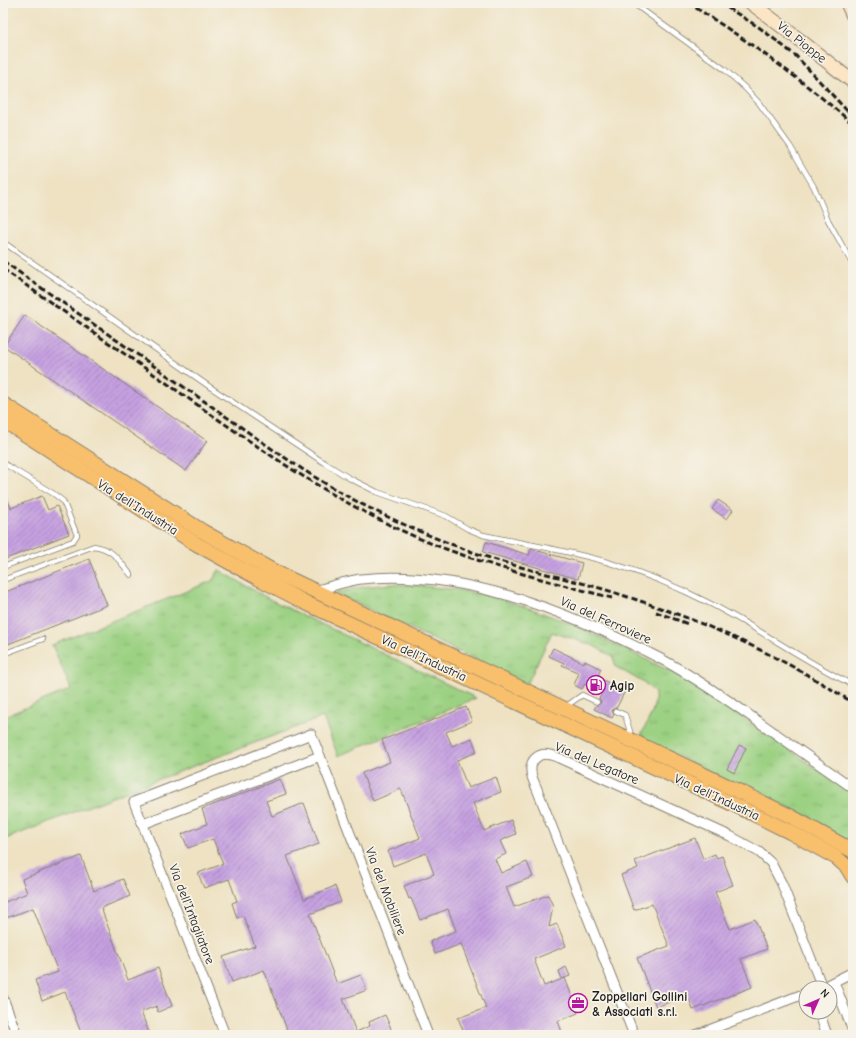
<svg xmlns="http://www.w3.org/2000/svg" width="856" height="1038" font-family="'Comic Neue',sans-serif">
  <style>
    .grass { fill: url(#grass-tufts); stroke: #5c7650 }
    .building { fill: url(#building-hatch) }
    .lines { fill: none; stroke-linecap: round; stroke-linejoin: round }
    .lane-casing { stroke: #857f70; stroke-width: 6 }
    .street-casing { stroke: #857f70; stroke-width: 11 }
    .secondary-casing { stroke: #857f70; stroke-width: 15 }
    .primary-casing { stroke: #857f70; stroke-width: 16 }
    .lane { stroke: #fff; stroke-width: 4.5 }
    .street { stroke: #fff; stroke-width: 9 }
    .secondary { stroke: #fce5c4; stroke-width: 13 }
    .primary { stroke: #f8bf6c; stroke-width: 14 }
    .rail { stroke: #1c1c1c; stroke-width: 3; stroke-dasharray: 6 3; stroke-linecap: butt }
    .labels { text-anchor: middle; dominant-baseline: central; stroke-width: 3.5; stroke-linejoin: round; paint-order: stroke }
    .street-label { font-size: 13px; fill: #1c1c1c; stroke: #f7f3e8 }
    .poi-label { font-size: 13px; font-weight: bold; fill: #1c1c1c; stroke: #f7f3e8; text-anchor: start }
  </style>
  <defs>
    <pattern id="grass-tufts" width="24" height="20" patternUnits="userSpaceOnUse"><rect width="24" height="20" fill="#9cd183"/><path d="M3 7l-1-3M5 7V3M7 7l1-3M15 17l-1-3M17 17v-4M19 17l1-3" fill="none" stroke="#86b371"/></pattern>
    <pattern id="building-hatch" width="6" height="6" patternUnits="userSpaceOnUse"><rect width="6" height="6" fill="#c6a1e1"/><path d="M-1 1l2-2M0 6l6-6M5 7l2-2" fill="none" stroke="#a082b6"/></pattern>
  </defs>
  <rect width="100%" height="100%" fill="#f7f3e8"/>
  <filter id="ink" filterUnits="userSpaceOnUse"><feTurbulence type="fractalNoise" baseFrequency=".025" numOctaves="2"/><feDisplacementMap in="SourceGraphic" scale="8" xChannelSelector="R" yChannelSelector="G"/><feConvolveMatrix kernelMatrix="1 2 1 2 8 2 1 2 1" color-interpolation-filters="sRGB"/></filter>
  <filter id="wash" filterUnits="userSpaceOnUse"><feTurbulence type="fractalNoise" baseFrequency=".012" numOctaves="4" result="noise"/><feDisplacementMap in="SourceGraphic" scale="16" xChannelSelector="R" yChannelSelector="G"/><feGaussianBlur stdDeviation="0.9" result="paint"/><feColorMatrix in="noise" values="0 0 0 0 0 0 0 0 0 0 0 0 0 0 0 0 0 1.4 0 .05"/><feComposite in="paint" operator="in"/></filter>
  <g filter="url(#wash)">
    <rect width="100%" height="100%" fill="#eee2c3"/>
    <g class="grass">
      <polygon points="219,570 271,600 476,698 338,756 323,717 125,792 3,840 3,717 71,689 52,645 212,581"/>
      <path d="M390 584 423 586 460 590 490 596 532 609 574 625 668 670 705 691 853 794V844L640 737C646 724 657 708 655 693L646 684 616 667 613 657 592 645 552 632 527 684 335 593 362 587Z"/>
    </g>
    <g id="blocks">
      <g class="building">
        <polygon points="25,315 207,441 186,471 4,346"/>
        <polygon points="3,489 11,508 42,496 48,510 57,506 69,534 3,560"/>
        <polygon points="718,500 733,510 727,519 712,509"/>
        <polygon points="486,542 529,555 531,549 582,563 578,579 483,552"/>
        <polygon points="89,559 107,605 3,646 3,593"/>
        <polygon points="553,648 584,663 585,661 601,669 597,677 625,691 617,707 613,709 612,712 614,714 612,718 594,709 596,706 600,704 601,701 599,699 602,692 585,684 582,689 574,685 579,673 562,665 564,663 549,656"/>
        <polygon points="466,707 472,721 446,732 452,746 472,738 477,752 457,760 468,788 496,777 501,792 473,803 484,831 511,820 516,834 500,841 506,854 495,859 501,873 527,862 533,877 506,887 514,907 548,895 553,906 549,927 557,924 566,946 534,959 544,986 565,978 578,1013 558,1021 563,1035 465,1035 458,1018 486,1008 461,944 435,954 430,941 456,931 448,909 420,920 411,898 409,899 404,886 434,874 426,853 393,866 388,851 420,838 401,789 373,801 362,773 390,762 382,740"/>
        <polygon points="739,745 746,748 734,773 727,769"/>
        <polygon points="280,779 286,794 266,801 272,816 304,803 319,844 287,856 304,899 335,886 341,902 310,914 337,984 361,975 367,990 343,999 356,1032 370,1026 369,1022 385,1015 390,1026 391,1030 389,1031 391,1035 289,1035 264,970 232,982 223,957 255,946 243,916 237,918 232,903 237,901 229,879 204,888 198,873 223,864 213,839 188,848 182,834 207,824 202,809"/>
        <polygon points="695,838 703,859 715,854 717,858 722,856 733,885 715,892 730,929 755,919 767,949 741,959 752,987 693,1010 688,995 656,1007 637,958 669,946 652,904 634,910 621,875 638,868 635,861"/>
        <polygon points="81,856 94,891 123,879 130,896 101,908 128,980 158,968 172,1006 158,1012 156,1006 141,1012 150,1035 82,1035 65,992 42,1001 35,980 58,972 33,908 6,918 3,910 3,903 27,893 22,879"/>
        <polygon points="566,967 570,976 562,979 559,971"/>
      </g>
    </g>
  </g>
  <g filter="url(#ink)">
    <use href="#blocks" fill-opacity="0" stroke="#857f70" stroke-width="1"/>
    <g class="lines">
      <g class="lane-casing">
        <g id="lane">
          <polyline points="633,3 724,69 745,88 759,103 790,146 814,187 828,220 853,265"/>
          <path d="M3 242 210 387 320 460 349 478 377 492 446 516 468 529 483 535C524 544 566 550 607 562 641 572 680 588 711 604 760 629 804 661 853 685"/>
          <polyline points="3,463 54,494 63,501 77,535 73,541 3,567"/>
          <path d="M3 580 94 546C114 549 119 561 131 575"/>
          <polyline points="3,654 43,639"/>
          <polyline points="565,707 582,695 597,702"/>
          <polyline points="616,711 625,715 632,738"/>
        </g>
      </g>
      <g class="street-casing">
        <g id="street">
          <path d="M314 591C330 587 345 581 361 579 411 573 462 582 510 596 563 612 613 634 663 660 696 678 728 700 759 722 790 744 822 766 853 788"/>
          <polyline points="143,824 320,756 428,1035"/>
          <polyline points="834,982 853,1031"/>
          <polyline points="829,984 853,972"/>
          <polyline points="3,998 17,1035"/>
          <polyline points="819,1012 827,1035"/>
          <polyline points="225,1035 134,802 311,734 320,756"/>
          <path d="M634 1035 537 789C535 784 531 777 531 771 530 760 539 752 550 755 553 755 556 757 559 758L730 836 759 852 771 863 782 884 822 987"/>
          <polyline points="696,1035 806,993"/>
        </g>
      </g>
      <g class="secondary-casing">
        <g id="secondary">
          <polyline points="751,3 801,41 853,82"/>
          <polyline points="847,3 853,16"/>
        </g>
      </g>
      <g class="primary-casing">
        <g id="primary">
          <polyline points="3,404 202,531 275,572 757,800 790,816 853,851"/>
          <polyline points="3,420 193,542 254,576 306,603 741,808 790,832 837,858 847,867 853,877"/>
        </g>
      </g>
      <use href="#lane" class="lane"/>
      <use href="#street" class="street"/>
      <use href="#secondary" class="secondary"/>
      <use href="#primary" class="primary"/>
      <g class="rail">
        <path d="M688 3C746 39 801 79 853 124"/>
        <polyline points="720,3 760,28 796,56 851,115"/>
        <path d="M3 261C73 310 144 359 214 408 269 447 325 488 386 516 417 531 449 544 481 555 528 571 578 580 625 596 706 622 782 656 853 703"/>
        <path d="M3 269C68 315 134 360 199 406 258 447 316 488 380 520 453 558 534 577 612 598"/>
        <polyline points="656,612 688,624"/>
      </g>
    </g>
  </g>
  <defs>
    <g id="fuel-ring" transform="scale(1)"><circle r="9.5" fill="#f7f3e8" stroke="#b5179e" stroke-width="1.5"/><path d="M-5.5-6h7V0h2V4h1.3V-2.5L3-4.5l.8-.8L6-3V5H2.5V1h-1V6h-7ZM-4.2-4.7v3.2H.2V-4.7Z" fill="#b5179e"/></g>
    <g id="office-ring" transform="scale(1)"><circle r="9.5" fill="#f7f3e8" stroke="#b5179e" stroke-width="1.5"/><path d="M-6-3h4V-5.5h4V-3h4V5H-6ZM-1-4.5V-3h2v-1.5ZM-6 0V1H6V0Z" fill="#b5179e"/></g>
  </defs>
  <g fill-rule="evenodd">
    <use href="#fuel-ring" x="596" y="685"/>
    <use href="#office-ring" x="578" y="1003"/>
  </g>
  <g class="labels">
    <g class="street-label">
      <text transform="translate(802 42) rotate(38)">Via Pioppe</text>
      <text transform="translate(138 507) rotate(32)">Via dell'Industria</text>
      <text transform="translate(606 620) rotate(24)">Via del Ferroviere</text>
      <text transform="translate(424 658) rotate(25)">Via dell'Industria</text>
      <text transform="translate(597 763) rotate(23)">Via del Legatore</text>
      <text transform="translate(717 797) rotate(25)">Via dell'Industria</text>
      <text transform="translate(386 891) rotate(69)">Via del Mobiliere</text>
      <text transform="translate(192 914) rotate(69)">Via dell'Intagliatore</text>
    </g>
    <g class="poi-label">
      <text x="610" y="685">Agip</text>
      <text x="592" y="996">Zoppellari Gollini<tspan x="592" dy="15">&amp; Associati s.r.l.</tspan></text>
    </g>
  </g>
  <rect width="856" height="1038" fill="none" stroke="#f7f3e8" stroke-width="16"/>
  <g transform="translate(818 1000) rotate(45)"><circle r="19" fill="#f7f3e8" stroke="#9f9d96"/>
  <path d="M0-3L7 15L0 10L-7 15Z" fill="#b5179e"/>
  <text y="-6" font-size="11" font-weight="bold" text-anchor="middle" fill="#1c1c1c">N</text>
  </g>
</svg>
